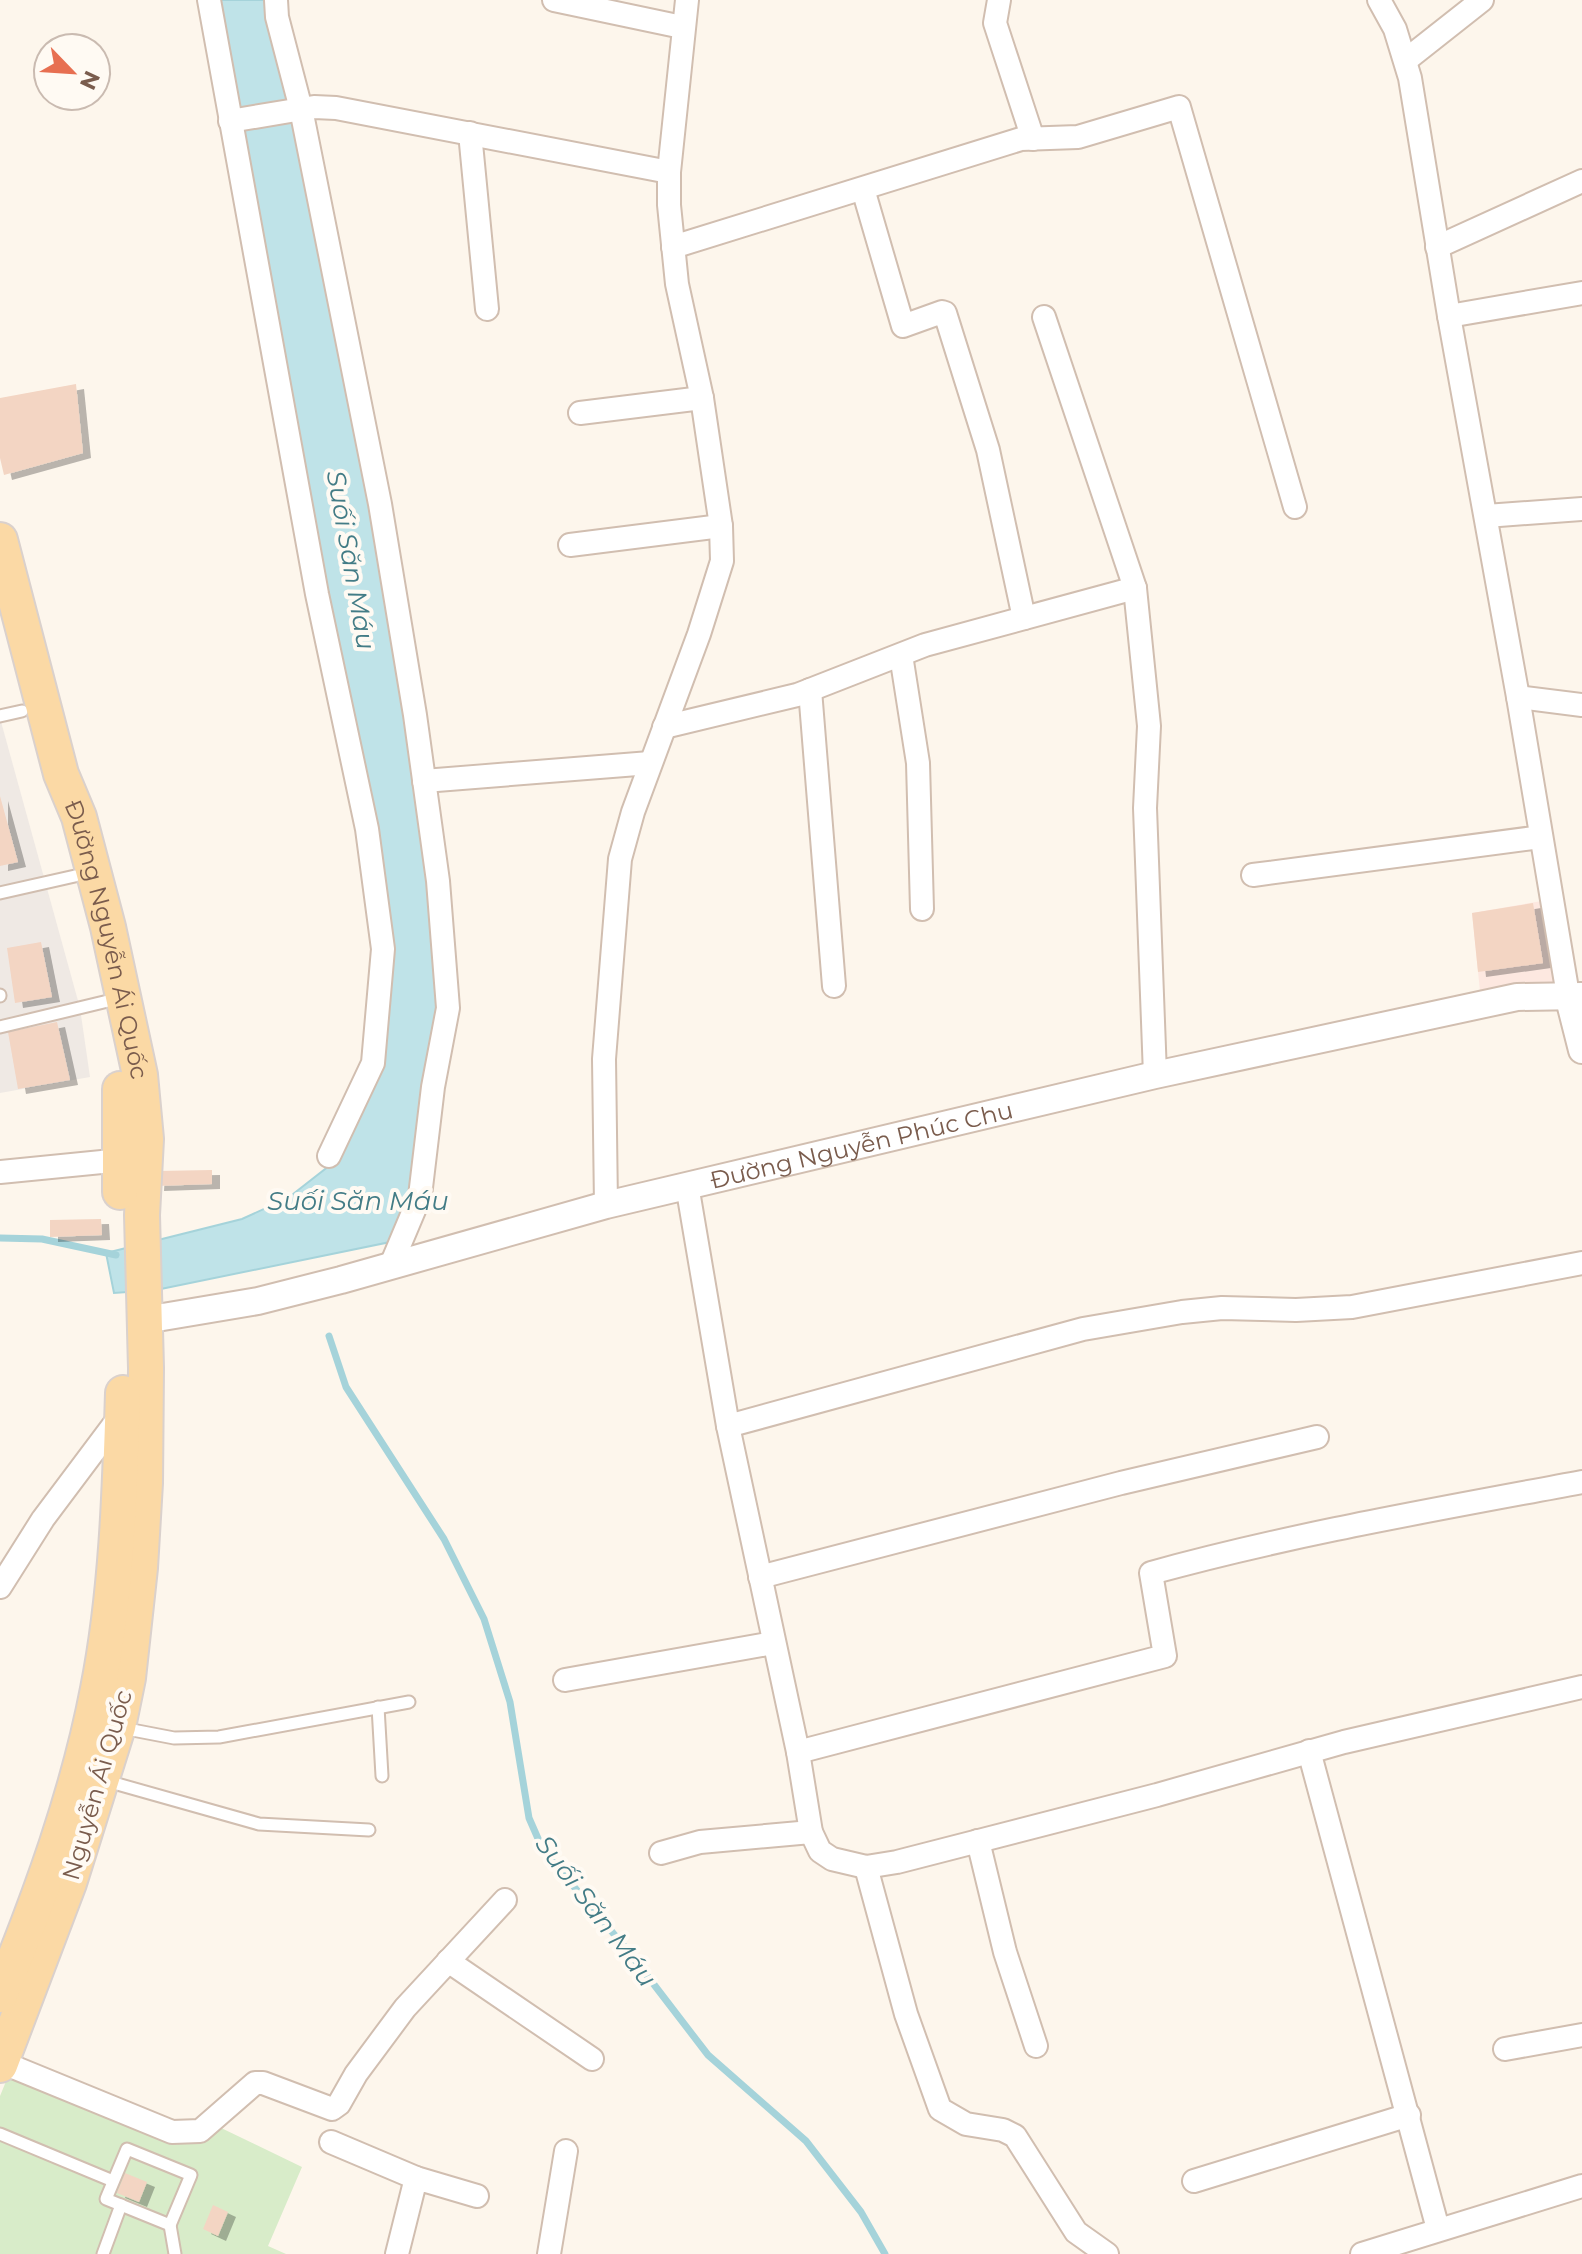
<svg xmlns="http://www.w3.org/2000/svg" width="1582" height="2254" font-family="Montserrat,sans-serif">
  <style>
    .commercial { fill: #fde8e0 }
    .industrial { fill: #efe9e4 }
    .green { fill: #d8ecc9 }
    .water { fill: #bfe3e8; stroke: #a5d3da; stroke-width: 2 }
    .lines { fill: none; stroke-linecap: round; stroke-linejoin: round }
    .stream { stroke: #a5d3da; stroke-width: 7 }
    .building { fill: #f3d5c3; filter: url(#shadow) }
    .service-casing { stroke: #d1beb0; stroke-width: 15 }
    .minor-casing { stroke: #d1beb0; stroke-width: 26 }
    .tertiary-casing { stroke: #d1beb0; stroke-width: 30 }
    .primary-casing { stroke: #dad1cd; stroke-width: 38 }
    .service { stroke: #fff; stroke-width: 11 }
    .minor { stroke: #fff; stroke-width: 22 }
    .tertiary { stroke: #fff; stroke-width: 26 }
    .primary { stroke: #fbd9a5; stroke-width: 34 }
    .labels { text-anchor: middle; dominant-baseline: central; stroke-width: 8; stroke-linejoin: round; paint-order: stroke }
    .street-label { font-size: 24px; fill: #7a5c4d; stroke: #fffaf3 }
    .water-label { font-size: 26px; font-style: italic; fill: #437c86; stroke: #fffaf3 }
  </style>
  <defs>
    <filter id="shadow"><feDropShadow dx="8" dy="5" stdDeviation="0" flood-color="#0004"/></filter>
  </defs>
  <rect width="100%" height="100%" fill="#fdf6ec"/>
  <polygon class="commercial" points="1542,901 1556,984 1516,985 1480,991 1472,913"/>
  <polygon class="industrial" points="0,718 80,1008 90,1077 0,1093"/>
  <polygon class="green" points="9,2074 134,2126 217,2126 302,2167 268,2246 286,2254 0,2254 0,2096"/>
  <polygon class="water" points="217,0 268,0 373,509 430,882 440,1006 412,1192 390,1242 156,1290 114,1293 106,1253 242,1219 288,1198 334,1162 381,1065 390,948 353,734"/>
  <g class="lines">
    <g class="stream">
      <polyline points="0,1238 42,1239 116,1255"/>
      <polyline points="329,1336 346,1387 444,1539 484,1619 510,1702 529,1818 543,1850 629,1952 708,2055 806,2141 861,2212 885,2254"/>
    </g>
  </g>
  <g class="building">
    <polygon points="76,384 83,453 4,475 0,458 0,398"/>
    <polygon points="0,796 18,862 0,866"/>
    <polygon points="1533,903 1543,963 1478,972 1472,913"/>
    <polygon points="41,942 52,997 15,1003 7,948"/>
    <polygon points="57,1022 70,1080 18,1089 8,1032"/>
    <polygon points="212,1170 212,1184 156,1186 157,1171"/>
    <polygon points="101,1219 102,1235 50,1237 50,1220"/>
    <polygon points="125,2173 147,2182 139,2202 117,2193"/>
    <polygon points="213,2205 228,2212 218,2236 203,2229"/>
  </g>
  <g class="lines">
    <g class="service-casing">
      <g id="service">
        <polyline points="0,716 22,711"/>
        <polyline points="0,893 75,876"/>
        <polyline points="0,995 0,996"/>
        <polyline points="0,1027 108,1001"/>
        <polyline points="378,1707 382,1776"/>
        <polyline points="122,1728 174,1738 219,1737 409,1702"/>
        <polyline points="103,1780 259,1824 369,1830"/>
        <polyline points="0,2134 113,2181"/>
        <polygon points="127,2149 191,2175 170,2225 106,2199"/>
        <polyline points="170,2225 175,2254"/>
        <polyline points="103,2254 121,2205"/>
      </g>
    </g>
    <g class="minor-casing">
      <g id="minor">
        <polyline points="209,0 317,594 367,829 383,949 373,1063 329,1156"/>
        <polyline points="276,0 277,17 301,109 380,504 415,715 438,881 448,1008 433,1087 420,1196 391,1265"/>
        <polyline points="554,0 682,27"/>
        <polyline points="999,0 995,23 1033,139"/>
        <polyline points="1379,0 1395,29 1410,78 1449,316 1518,697 1568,995"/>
        <polyline points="1406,60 1482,0"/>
        <polyline points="230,121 314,107 336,108 669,172"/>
        <polyline points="470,133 487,309"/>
        <polyline points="863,189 903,326 942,312 945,313 988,450 1024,618"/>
        <polyline points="673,247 1021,139 1078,137 1179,107 1295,507"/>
        <polyline points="1437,247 1582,181"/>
        <polyline points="1449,316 1582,293"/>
        <polyline points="1044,317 1135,588 1149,726 1145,808 1155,1075"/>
        <polyline points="580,413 702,398"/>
        <polyline points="1486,516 1582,509"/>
        <polyline points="570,545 721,526"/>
        <polyline points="901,655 918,763 922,909"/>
        <polyline points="810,690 834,986"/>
        <polyline points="1518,697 1582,705"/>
        <polyline points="664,727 797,695 925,645 1135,588"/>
        <polyline points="424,781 650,763"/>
        <polyline points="1253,875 1541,837"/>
        <polyline points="0,1172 122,1160"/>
        <polyline points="687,1185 728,1426 798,1752 811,1832 820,1851 832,1859 866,1867 897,1862 1157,1795 1344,1742 1582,1687"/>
        <polyline points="606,1205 604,1059 620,859 633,812 699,634 722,561 721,526 702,398 677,284 669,205 669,172 687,0"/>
        <polyline points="728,1426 1083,1329 1182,1312 1222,1308 1296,1310 1352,1307 1582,1263"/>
        <polyline points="760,1577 1121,1483 1317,1437"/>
        <polyline points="0,1587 43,1519 121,1415"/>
        <polyline points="565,1680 773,1643"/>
        <polyline points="1309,1751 1438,2229"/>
        <path d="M798 1752 1165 1656 1151 1573C1292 1534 1438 1509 1582 1482"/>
        <polyline points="978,1841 1005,1952 1036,2046"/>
        <polyline points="661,1853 700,1842 811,1832"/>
        <polyline points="866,1867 906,2014 940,2109 966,2124 1003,2130 1015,2136 1076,2232 1107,2254"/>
        <polyline points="448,1961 592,2059"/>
        <polyline points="1505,2049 1582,2035"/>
        <polyline points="1,2062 172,2132 200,2131 255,2083 263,2083 332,2109 339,2104 356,2074 405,2008 505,1900"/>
        <polyline points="331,2142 416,2178"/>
        <polyline points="1194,2181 1409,2115"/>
        <polyline points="397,2254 416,2178 477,2196"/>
        <polyline points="549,2254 566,2151"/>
        <polyline points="1362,2254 1582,2186"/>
      </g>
    </g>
    <g class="tertiary-casing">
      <g id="tertiary">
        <polyline points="1568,995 1582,1050"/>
        <path id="s1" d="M145 1320 258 1301 341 1280 606 1205 1155 1075 1517 997 1582 996"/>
      </g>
    </g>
    <g class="primary-casing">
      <g id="primary">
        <path id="s2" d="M0 540 61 774 79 817 108 927 140 1075 146 1139 142 1215 146 1368 145 1483 140 1568 128 1678 118 1727 69 1883 0 2065"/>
        <polyline points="120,1089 120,1192"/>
        <path d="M0 1995C40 1897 78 1794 98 1689 117 1593 120 1491 123 1393"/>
      </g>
    </g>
    <use href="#service" class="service"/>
    <use href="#minor" class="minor"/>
    <use href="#tertiary" class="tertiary"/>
    <use href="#primary" class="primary"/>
  </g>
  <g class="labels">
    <g class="street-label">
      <text stroke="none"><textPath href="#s2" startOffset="414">Đường Nguyễn Ái Quốc</textPath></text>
      <text stroke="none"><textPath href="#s1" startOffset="738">Đường Nguyễn Phúc Chu</textPath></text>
      <text transform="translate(97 1785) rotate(-74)">Nguyễn Ái Quốc</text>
    </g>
    <g class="water-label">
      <text transform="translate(351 560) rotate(80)">Suối Săn Máu</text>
      <text x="358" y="1201">Suối Săn Máu</text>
      <text transform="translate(596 1911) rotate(53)">Suối Săn Máu</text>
    </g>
  </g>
  <g transform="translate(72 72) rotate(115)"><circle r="38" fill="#fffaf3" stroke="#cabbb1" stroke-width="2"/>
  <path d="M0-6L14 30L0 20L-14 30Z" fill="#e76f51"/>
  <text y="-12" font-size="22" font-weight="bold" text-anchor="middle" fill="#7a5c4d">N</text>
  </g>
</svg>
